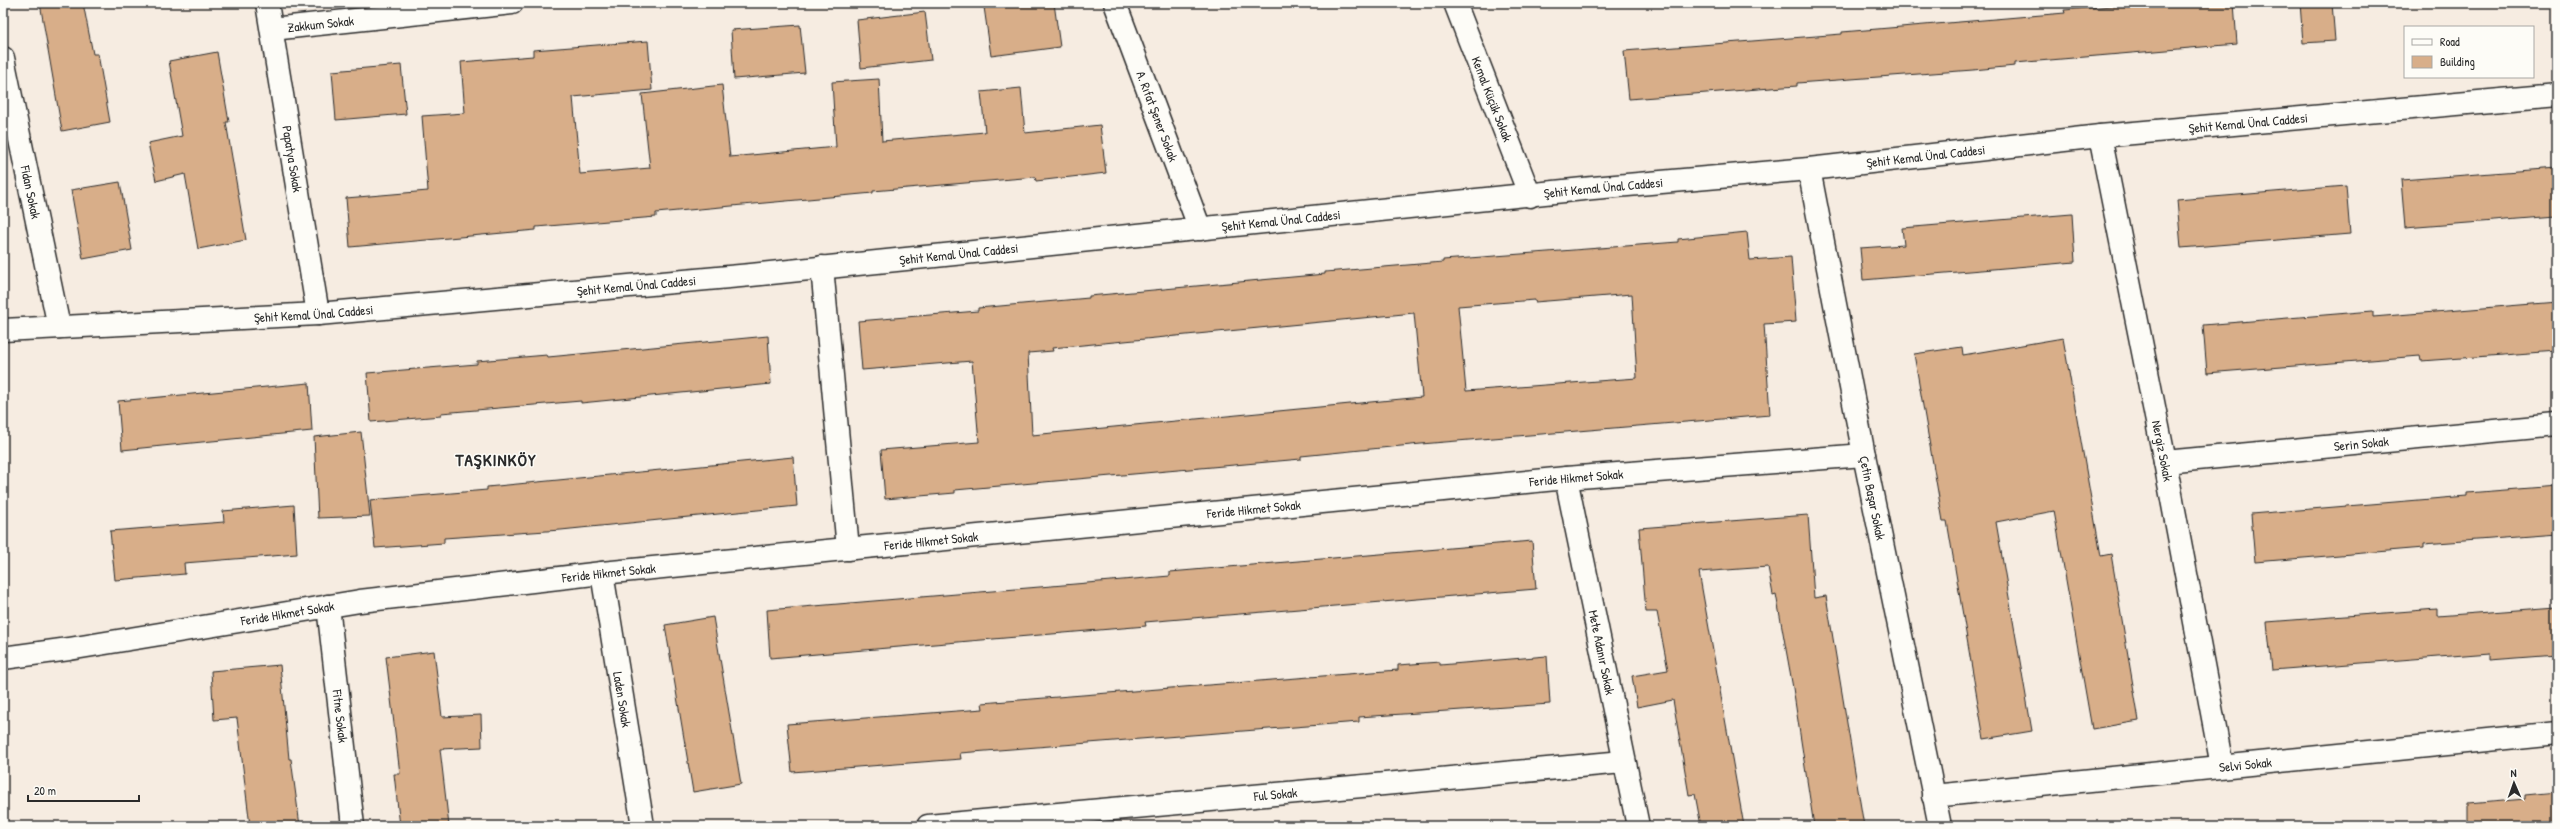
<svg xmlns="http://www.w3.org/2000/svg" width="2560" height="829" font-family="'Patrick Hand',sans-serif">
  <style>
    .building { fill: #d8ae89; stroke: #2b2b2b; fill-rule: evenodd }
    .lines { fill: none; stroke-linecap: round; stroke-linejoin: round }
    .street-casing { stroke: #2b2b2b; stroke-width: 25 }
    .secondary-casing { stroke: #2b2b2b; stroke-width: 25 }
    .street { stroke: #fdfcf7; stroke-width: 22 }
    .secondary { stroke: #fdfcf7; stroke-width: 22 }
    .labels { text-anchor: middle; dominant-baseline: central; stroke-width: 3; stroke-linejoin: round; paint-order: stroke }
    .street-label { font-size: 13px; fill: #2b2b2b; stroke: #fdfcf7 }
    .district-label { font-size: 17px; font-weight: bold; letter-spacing: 1px; fill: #2b2b2b; stroke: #fdfcf7 }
  </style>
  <rect width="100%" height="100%" fill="#f6ece1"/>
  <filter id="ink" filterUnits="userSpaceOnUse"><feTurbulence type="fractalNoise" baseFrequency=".025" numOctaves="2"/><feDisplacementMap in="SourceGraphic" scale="8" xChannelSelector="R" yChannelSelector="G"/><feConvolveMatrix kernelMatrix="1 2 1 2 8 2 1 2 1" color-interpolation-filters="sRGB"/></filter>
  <g filter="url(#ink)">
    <g class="building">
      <polygon points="40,3 83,3 93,54 98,54 110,122 62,131"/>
      <polygon points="1018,3 1054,3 1060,47 991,56 984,7"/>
      <polygon points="2148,3 2234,3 2237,44 2015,63 2015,66 1973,70 1797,83 1797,86 1629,99 1624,51 1842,34 1842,32 2065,13 2064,10"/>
      <polygon points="2300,3 2332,3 2335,41 2303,43"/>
      <polygon points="925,12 931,60 861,68 857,20"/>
      <polygon points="800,25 805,73 734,79 731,30"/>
      <polygon points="648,41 652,90 573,97 580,174 650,168 642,94 722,85 730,157 836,147 832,82 879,79 882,141 985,132 981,92 1021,88 1025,133 1100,125 1106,173 1036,181 1035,177 873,191 873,193 656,213 656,217 536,227 536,230 350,247 346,198 428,191 422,116 465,113 461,62 533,56 533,50"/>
      <polygon points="217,52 229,122 226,122 246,240 198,249 185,174 156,181 148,143 182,136 169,61"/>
      <polygon points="401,65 406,114 336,120 332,71"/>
      <polygon points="2557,168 2557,216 2405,228 2401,180"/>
      <polygon points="120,182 132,250 83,259 71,190"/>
      <polygon points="2346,186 2350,234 2181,248 2177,200"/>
      <polygon points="2072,214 2075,262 1863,280 1860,248 1904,245 1902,228"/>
      <path d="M1747 232 1750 260 1791 257 1796 322 1764 324 1770 415 1421 444 1301 456V459L955 490V493L885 499 881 450 979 442 972 361 862 370 858 321 978 311V308L1089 298V296L1325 274V272L1443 262V260L1678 242V239ZM1632 294 1637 378 1466 391 1458 306 1535 300V302ZM1414 313 1422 397 1032 435 1028 353 1053 351 1052 348Z"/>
      <polygon points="2557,302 2557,351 2421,361 2420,356 2207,373 2203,325 2373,311 2373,317"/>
      <polygon points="768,336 771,384 581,403 581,401 441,413 441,416 371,422 367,373 477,364 477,361 547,355 548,357"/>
      <polygon points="2063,338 2101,556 2111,554 2139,721 2092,729 2054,511 1996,522 2032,731 1984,739 1947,521 1943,521 1914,354 1962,347 1963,355"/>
      <polygon points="309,383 312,431 122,450 118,401"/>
      <polygon points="361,432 370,516 318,518 314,437"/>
      <polygon points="793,457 797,506 561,530 444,538 444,543 375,548 370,500 487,490 487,487"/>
      <polygon points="2557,486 2557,534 2424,544 2424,548 2255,562 2251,514 2467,496 2467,493"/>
      <polygon points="294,505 297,554 184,563 185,574 115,580 110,531 224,522 223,511"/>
      <polygon points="1808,515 1814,598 1826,596 1864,826 1814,826 1793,688 1776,594 1773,595 1768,567 1699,572 1744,826 1701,826 1695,794 1689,795 1673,700 1637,707 1632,676 1668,670 1657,612 1646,612 1639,528"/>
      <polygon points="1532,541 1536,589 1145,622 1146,626 770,658 767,610 1170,576 1170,572"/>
      <polygon points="2557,607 2557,655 2490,660 2490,653 2272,670 2267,622 2437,609 2437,616"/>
      <polygon points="713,617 741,784 693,792 665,625"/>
      <polygon points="434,651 442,717 481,715 482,747 440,749 449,826 400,826 394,774 400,774 386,657"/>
      <polygon points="1547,656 1550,704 1359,717 1359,722 960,753 961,759 792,772 787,724 983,709 982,703 1398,670 1398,665 1440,662 1440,665"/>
      <polygon points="280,665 289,759 291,759 300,826 250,826 237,718 214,720 211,671"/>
      <polygon points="2557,792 2557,826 2468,826 2468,804 2525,799 2525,795"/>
    </g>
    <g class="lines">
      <g class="street-casing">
        <g id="street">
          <path id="s1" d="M267 3 318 314"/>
          <path id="s2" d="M1115 3 1200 229"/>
          <path id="s3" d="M1455 3 1530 196"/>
          <path id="s4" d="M272 29 512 3"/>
          <path id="s5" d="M3 58 59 327"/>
          <path id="s6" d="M2100 136 2165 462 2222 766"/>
          <path id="s7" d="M1809 169 1864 455 1940 826"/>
          <polyline points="822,267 848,549"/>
          <path id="s8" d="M2165 462 2557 425"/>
          <path id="s9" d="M1566 478 1638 826"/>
          <path id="s10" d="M602 573 643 826"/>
          <path id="s11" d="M328 606 353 826"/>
          <path id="s12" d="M3 658 69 649 360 601 602 573 1566 478 1864 455"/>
          <path id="s13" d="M1933 796 2557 733"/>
          <path id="s14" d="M928 826 1623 762"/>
        </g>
      </g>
      <g class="secondary-casing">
        <g id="secondary">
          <path id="s15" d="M3 330 318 314 751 275 1593 188 1809 169 2100 136 2557 95"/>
        </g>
      </g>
      <use href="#street" class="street"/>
      <use href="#secondary" class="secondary"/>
    </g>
  </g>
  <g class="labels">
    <g class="street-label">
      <text stroke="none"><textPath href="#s4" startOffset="49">Zakkum Sokak</textPath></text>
      <text stroke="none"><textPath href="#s3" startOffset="103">Kemal Küçük Sokak</textPath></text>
      <text stroke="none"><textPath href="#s2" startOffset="121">A. Rıfat Şener Sokak</textPath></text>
      <text stroke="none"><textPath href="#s15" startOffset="2255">Şehit Kemal Ünal Caddesi</textPath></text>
      <text stroke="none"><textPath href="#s15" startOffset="1931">Şehit Kemal Ünal Caddesi</textPath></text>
      <text stroke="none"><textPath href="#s1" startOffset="158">Papatya Sokak</textPath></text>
      <text stroke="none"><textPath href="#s15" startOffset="1607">Şehit Kemal Ünal Caddesi</textPath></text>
      <text stroke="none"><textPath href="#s5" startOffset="137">Fidan Sokak</textPath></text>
      <text stroke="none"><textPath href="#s15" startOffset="1283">Şehit Kemal Ünal Caddesi</textPath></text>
      <text stroke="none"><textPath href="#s15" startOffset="959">Şehit Kemal Ünal Caddesi</textPath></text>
      <text stroke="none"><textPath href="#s15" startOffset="635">Şehit Kemal Ünal Caddesi</textPath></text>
      <text stroke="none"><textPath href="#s15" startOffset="311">Şehit Kemal Ünal Caddesi</textPath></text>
      <text stroke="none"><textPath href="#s8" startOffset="197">Serin Sokak</textPath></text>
      <text stroke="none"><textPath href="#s6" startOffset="321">Nergiz Sokak</textPath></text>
      <text stroke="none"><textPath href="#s12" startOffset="1584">Feride Hikmet Sokak</textPath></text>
      <text stroke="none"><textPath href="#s7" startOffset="335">Çetin Başar Sokak</textPath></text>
      <text stroke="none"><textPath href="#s12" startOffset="1260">Feride Hikmet Sokak</textPath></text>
      <text stroke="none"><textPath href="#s12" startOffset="936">Feride Hikmet Sokak</textPath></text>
      <text stroke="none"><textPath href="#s12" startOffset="612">Feride Hikmet Sokak</textPath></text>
      <text stroke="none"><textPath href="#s12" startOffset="288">Feride Hikmet Sokak</textPath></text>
      <text stroke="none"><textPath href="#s9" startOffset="178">Mete Adanır Sokak</textPath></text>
      <text stroke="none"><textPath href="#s10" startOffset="128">Laden Sokak</textPath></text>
      <text stroke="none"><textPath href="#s11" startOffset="111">Fitne Sokak</textPath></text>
      <text stroke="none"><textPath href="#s13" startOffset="314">Selvi Sokak</textPath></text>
      <text stroke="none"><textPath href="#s14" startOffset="349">Ful Sokak</textPath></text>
    </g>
    <g class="district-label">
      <text x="496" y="459">TAŞKINKÖY</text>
    </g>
  </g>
  <rect width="2560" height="829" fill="none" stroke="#fdfcf7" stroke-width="16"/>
  <rect x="8" y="8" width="2544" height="813" fill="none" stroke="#2b2b2b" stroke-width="1.5" filter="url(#ink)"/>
  <rect x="2404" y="26" width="130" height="52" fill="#fdfcf7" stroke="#a9a8a5"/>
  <rect x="2412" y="39" width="20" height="6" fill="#fdfcf7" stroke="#a9a8a5"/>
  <text x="2440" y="46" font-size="12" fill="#2b2b2b">Road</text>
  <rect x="2412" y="56" width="20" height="12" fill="#d8ae89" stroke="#a9a8a5"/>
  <text x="2440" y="66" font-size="12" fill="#2b2b2b">Building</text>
  <g transform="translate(2514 783) rotate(358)" stroke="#fdfcf7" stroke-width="3" paint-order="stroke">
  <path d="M0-3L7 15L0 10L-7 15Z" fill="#2b2b2b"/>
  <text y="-6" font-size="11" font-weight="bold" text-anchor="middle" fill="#2b2b2b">N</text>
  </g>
  <path d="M28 795v6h111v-6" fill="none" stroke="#2b2b2b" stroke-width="2"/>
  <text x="34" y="795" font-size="12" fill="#2b2b2b" stroke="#fdfcf7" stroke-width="3" paint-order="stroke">20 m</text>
</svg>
